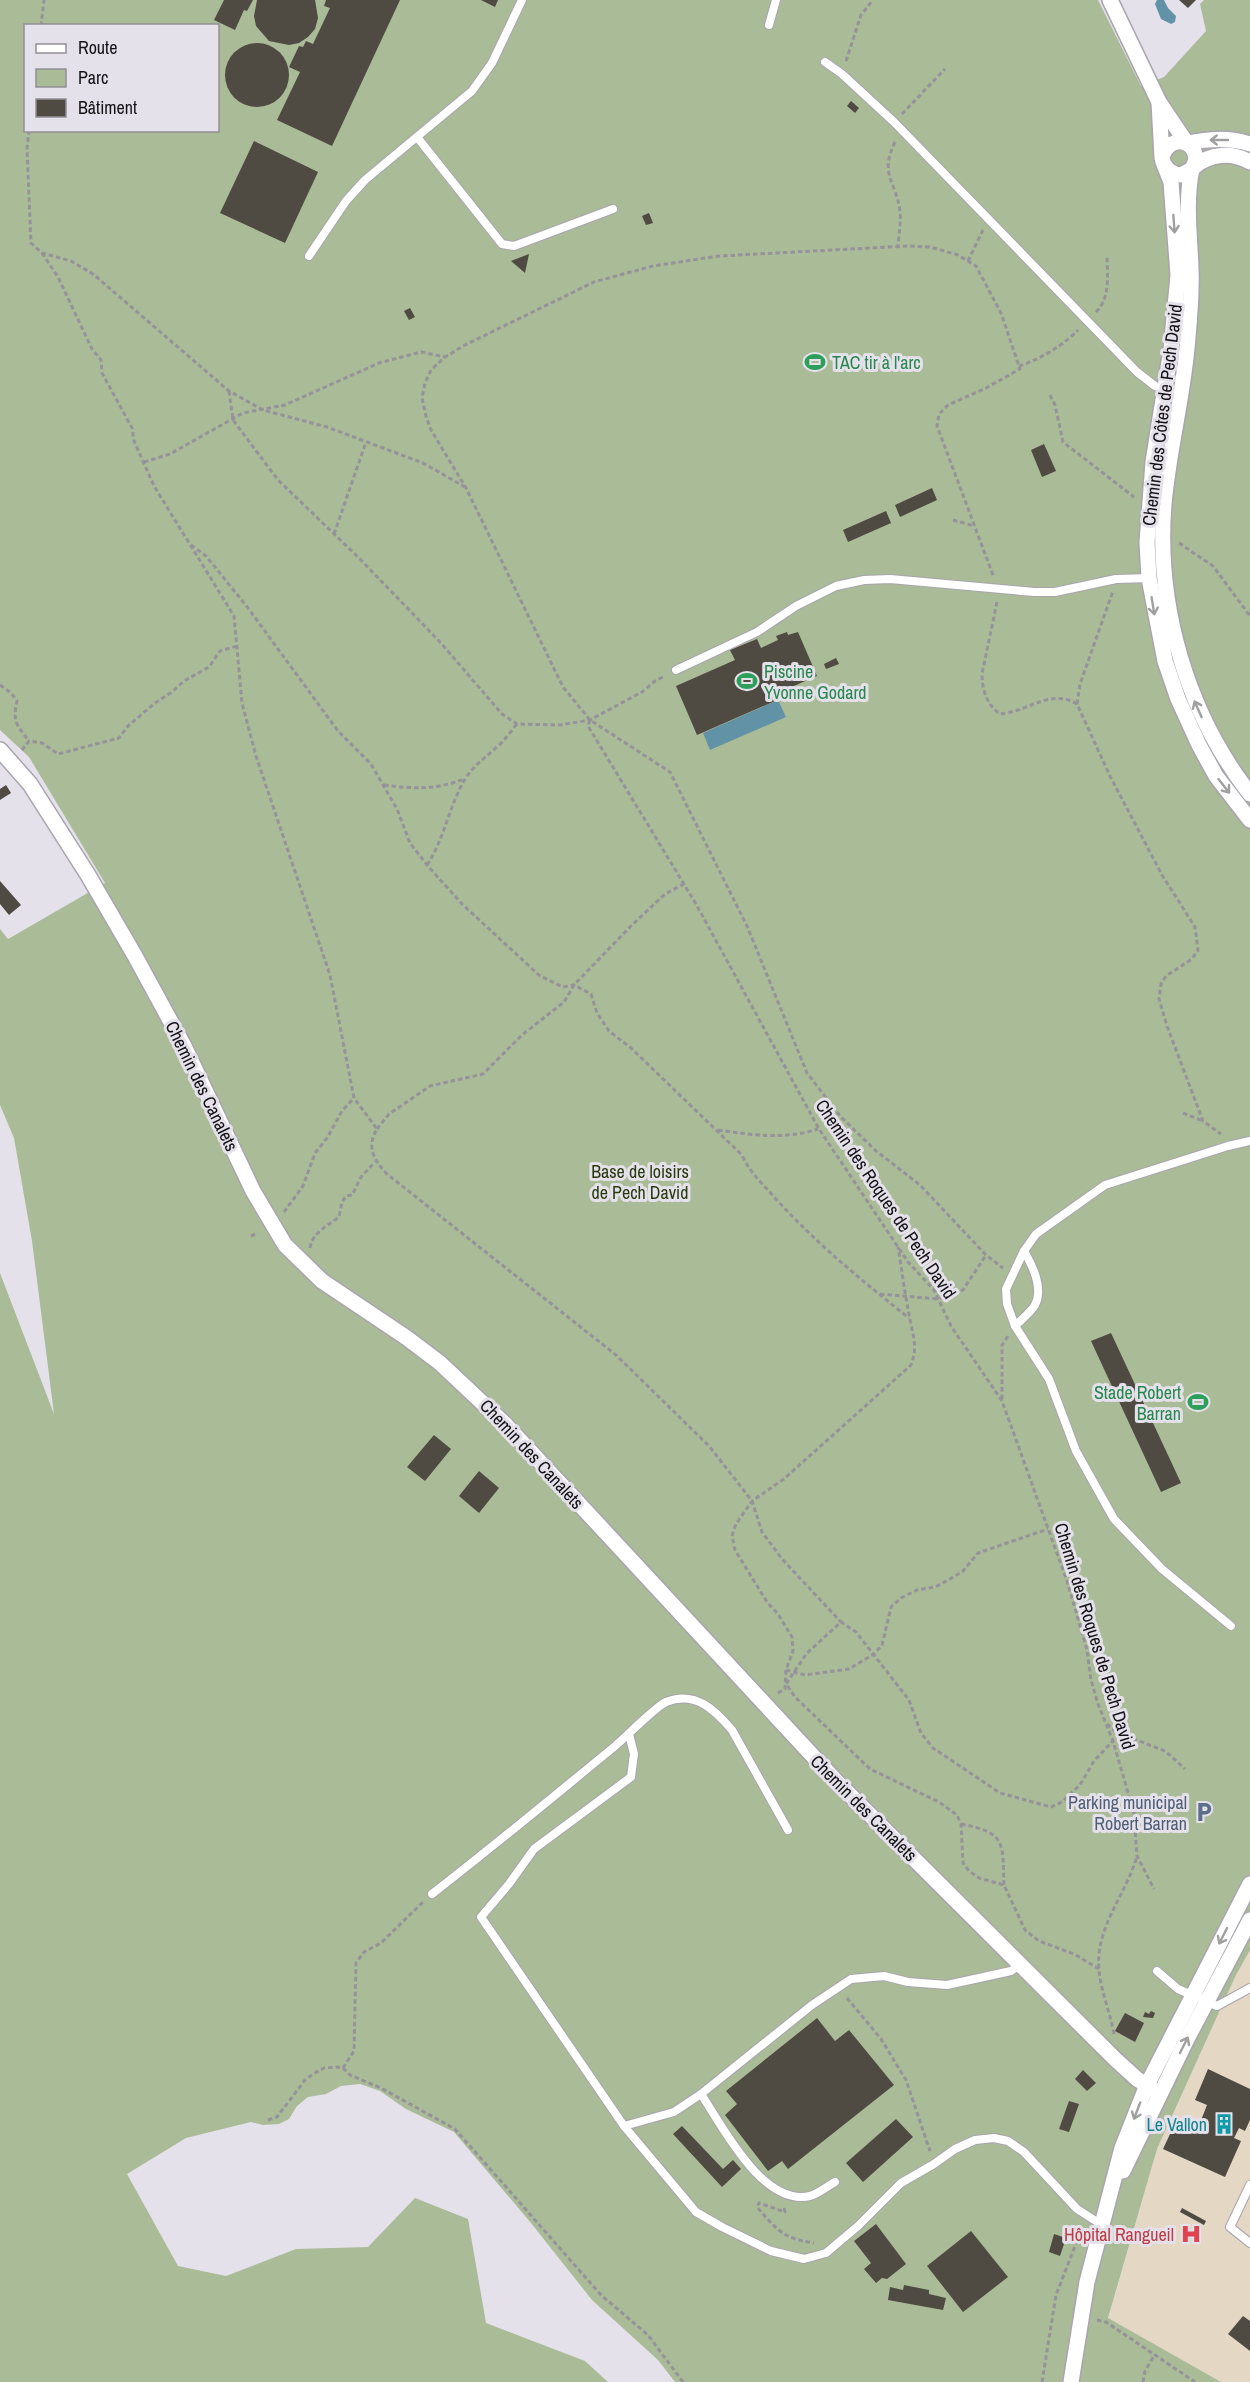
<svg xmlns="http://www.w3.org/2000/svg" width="1250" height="2382" font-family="'Archivo Narrow',sans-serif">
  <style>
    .medical { fill: #e4d7c4 }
    .green { fill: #aabb97; fill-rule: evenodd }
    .water { fill: #6292a6 }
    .building { fill: #4f4a42 }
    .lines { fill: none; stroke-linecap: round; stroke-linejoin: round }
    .service-casing { stroke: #a9a4ae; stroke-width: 10 }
    .minor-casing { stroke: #a9a4ae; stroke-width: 18 }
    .path { stroke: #95929a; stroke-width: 3; stroke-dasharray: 4.5 3; stroke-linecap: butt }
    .service { stroke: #fff; stroke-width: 8 }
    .minor { stroke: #fff; stroke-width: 15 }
    .oneway { stroke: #a0a0a1 }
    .labels { text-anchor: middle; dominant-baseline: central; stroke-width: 6; stroke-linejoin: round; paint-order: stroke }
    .leisure-label { font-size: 18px; fill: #27864d; stroke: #e5e1eb; text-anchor: start }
    .street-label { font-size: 18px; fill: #121114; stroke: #e5e1eb }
    .park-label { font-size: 18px; fill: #283a0d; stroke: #e5e1eb }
    .service-label { font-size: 18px; fill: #4e5e75; stroke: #e5e1eb; text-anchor: end }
    .culture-label { font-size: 18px; fill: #0d838f; stroke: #e5e1eb; text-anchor: end }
    .health-label { font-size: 18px; fill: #be3a42; stroke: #e5e1eb; text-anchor: end }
  </style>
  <rect width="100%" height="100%" fill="#e5e1eb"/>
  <polygon class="medical" points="1250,1950 1250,2382 1221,2382 1108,2319 1157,2149 1235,1977"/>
  <path class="green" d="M0 0H1098L1141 86 1164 77 1206 31 1200 4 1204 0H1250V1950L1235 1977 1157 2149 1108 2318 1221 2382H675L658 2360 592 2300 531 2223 454 2132 406 2109 380 2091 360 2084 341 2086 326 2094 308 2097 297 2106 289 2119 279 2124 263 2125 251 2122 186 2138 127 2174 178 2266 226 2276 296 2249 368 2247 415 2198 468 2219 486 2323 585 2361 608 2382H0V1273L54 1414 32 1241 14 1138 0 1105V929L8 939 105 883 29 757 0 730ZM26 26H218V130H26Z"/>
  <g class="water">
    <polygon points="1157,0 1164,0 1168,8 1176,16 1175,22 1171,24 1161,19 1155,4"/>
    <polygon points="778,700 786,717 710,750 703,733"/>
  </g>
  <g class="building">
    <polygon points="224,0 253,0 247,11 244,10 235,30 214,20"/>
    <polygon points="257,0 315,0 318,18 315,29 308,37 299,43 289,45 269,41 256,26 254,16"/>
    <polygon points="326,0 400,0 332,146 277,120 300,72 289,67 299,46 303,47 306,41 313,44 330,8 324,6"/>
    <polygon points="481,0 498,0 495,7"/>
    <polygon points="1179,0 1196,0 1188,8"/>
    <circle cx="257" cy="75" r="32"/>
    <polygon points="851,101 859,108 855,113 847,106"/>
    <polygon points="254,141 318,172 285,243 220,213"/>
    <polygon points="649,213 653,223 646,225 642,216"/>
    <polygon points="529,254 525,273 511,261"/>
    <polygon points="410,308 415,317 409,320 404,311"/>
    <polygon points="1044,444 1056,471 1042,477 1031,450"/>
    <polygon points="932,488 937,500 900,517 895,505"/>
    <polygon points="886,511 891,523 848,542 843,530"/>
    <polygon points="787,632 788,635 798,632 817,676 780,692 782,698 697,735 676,686 735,660 730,650 757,639 761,648 778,640 776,636"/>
    <polygon points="836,658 839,664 826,669 824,664"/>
    <polygon points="6,785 11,793 0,800 0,789"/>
    <polygon points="0,881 21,905 9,915 0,904"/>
    <polygon points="1111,1333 1181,1483 1161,1492 1091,1341"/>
    <polygon points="434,1435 451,1449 425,1481 407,1467"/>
    <polygon points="479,1471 499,1488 479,1513 459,1496"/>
    <polygon points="1151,2011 1155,2013 1153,2018 1143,2017 1145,2012 1149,2014"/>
    <polygon points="1125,2013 1144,2023 1135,2042 1115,2031"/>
    <polygon points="817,2018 835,2041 849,2030 894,2085 788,2169 782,2161 768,2171 725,2115 737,2104 726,2091"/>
    <polygon points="1208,2069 1250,2089 1250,2120 1245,2131 1239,2128 1234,2138 1241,2141 1225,2177 1163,2149 1177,2119 1198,2128 1207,2105 1195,2100"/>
    <polygon points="1083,2070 1096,2083 1087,2091 1075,2079"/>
    <polygon points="1069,2101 1079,2104 1069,2132 1059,2129"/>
    <polygon points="896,2119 913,2137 863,2182 846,2163"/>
    <polygon points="682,2126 723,2169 733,2160 741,2169 722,2187 673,2134"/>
    <polygon points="1182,2208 1206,2221 1204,2225 1180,2212"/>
    <polygon points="876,2224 906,2264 887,2279 882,2278 876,2283 864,2269 871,2263 854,2241"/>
    <polygon points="971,2231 1008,2277 963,2312 927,2266"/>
    <polygon points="1054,2234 1066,2238 1060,2256 1049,2252"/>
    <polygon points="904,2285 929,2290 929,2294 946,2298 943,2310 888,2300 890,2287 903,2290"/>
    <polygon points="1243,2316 1250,2321 1250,2351 1228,2334"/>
  </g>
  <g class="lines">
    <g class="service-casing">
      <g id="service">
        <polyline points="769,25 776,0"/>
        <polyline points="825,62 842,74 894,122 1137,372 1155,386 1181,395"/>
        <polyline points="417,137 502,244 514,246 613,209"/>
        <polyline points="309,256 346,201 365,180 472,91 492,63 522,0"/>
        <polyline points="676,670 757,632 796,606 836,586 864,580 890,579 1034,592 1055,592 1116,579 1151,578"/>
        <path d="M1015 1326C1021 1320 1031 1312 1035 1305 1044 1288 1032 1265 1024 1251"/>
        <polyline points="1231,1626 1162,1569 1114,1519 1076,1451 1049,1379 1015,1326 1007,1304 1006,1289 1024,1251 1036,1234 1105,1185 1228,1146 1250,1141"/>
        <polyline points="629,1734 634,1754 631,1777 534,1849 509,1884 481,1917 624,2126 696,2212 722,2227 771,2251 804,2259 826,2253 858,2226 901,2183 934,2164 955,2149 975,2140 994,2138 1008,2141 1024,2152 1077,2209 1102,2225"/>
        <path d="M432 1894C494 1846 554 1796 614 1747 626 1737 655 1707 666 1702 695 1690 715 1710 732 1730L788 1830"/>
        <polyline points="1157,1971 1178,1989 1217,2006 1250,1988"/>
        <path d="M701 2094C723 2127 763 2207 810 2196 818 2194 828 2186 835 2182"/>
        <polyline points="624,2126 674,2112 701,2094 812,2005 851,1979 884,1976 908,1982 947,1985 1011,1971 1021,1964"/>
        <polyline points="1250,2185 1230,2227 1250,2243"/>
      </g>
    </g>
    <g class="minor-casing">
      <g id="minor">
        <polyline points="1110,0 1159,102 1186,142"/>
        <path d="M1159 102 1162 158C1164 169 1171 174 1181 175L1192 169 1196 160C1195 139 1172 135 1163 154"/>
        <path d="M1187 143C1208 139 1229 137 1250 144"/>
        <polyline points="1165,167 1171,182 1178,275 1171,350 1153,462 1147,542 1149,578 1165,661 1178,699 1199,745 1216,776 1250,820"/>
        <path d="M1194 167C1210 153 1232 152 1250 162"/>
        <path d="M1192 169C1185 202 1190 236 1191 269 1192 292 1190 315 1188 337 1184 394 1169 448 1164 504 1156 607 1187 713 1250 794"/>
        <polyline points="0,750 30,784 88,875 135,956 184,1046 253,1191 285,1245 322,1281 407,1338 440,1363 506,1425 837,1782 1115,2059 1137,2079 1160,2094"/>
        <polyline points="1123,2171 1187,2039 1250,1920"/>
        <polyline points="1071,2382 1087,2282 1122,2148 1147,2085 1250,1884"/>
      </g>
    </g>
    <g class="path">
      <polyline points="41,26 44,0"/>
      <polyline points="846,61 861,15 873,0"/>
      <polyline points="902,114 945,69"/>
      <polyline points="29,130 27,149 31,243 42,253 71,261 93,274 229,391 263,410 327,427 423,463 465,487"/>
      <path d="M895 142C879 175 896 181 900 211 901 222 899 235 898 245"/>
      <path d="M42 253 58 277 92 349 101 360 102 373 132 428 134 441 154 486 234 616 242 703 256 756 330 975 354 1098 377 1129C366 1147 374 1160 387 1174L616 1355 709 1446 752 1501 762 1532 782 1559 841 1622"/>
      <polyline points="968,261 983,230"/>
      <path d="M1096 312C1111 297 1107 275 1107 255"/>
      <path d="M1019 366C1041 359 1062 346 1078 330"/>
      <polyline points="229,391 233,420 278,480 358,557 440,642 502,714 517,724 560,725 590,720 642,692 655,681 665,676"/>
      <polyline points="1050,395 1055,405 1063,442 1134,497"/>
      <polyline points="144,462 170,454 243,413 285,405 379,363 421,352 445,357"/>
      <polyline points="953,520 974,526"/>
      <polyline points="334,534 366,442"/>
      <polyline points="1179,543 1213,566 1250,616"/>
      <path d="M191 545 206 556 248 608 338 731 371 764 397 809 410 843 427 865 462 904 540 976 563 987 574 985 591 994 597 1013 609 1031 631 1048 742 1155C750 1173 762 1183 775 1198 815 1242 862 1281 909 1318"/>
      <polyline points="993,575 937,426 939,414 948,405 986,388 1020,369 1001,313 976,266 958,255 930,247 908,246 719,256 653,266 594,282 463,346 445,357 431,370 425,383 422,398 426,416 431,430 466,488 563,687 590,720 670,772 747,926 807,1073 841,1117 875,1150 920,1185 986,1255 1003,1268"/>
      <path d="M997 602 982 674C982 690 987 705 1000 714 1030 711 1050 688 1077 704L1110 776 1162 875 1195 927 1198 950 1192 959 1166 976 1161 984 1159 999 1167 1026 1203 1121 1221 1134"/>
      <path d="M0 685 11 693 17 701C12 722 17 725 29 741"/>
      <polyline points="1077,704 1080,684 1113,591"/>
      <polyline points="590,720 588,726 696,904 819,1129 908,1262 934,1290 951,1326 1002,1401 1067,1581 1087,1650 1091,1680 1098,1704 1113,1741 1134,1813 1137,1856 1154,1889"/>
      <polyline points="22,750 29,741 42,743 58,754 119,738 128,726 155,703 172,692 184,681 209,667 220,651 237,646"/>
      <path d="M384 785C415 789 435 790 464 779"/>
      <path d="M427 865C444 840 449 806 465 779 474 765 486 757 498 746 505 740 511 731 517 724"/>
      <polyline points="1183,1113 1203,1121"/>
      <polyline points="377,1129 389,1114 430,1086 483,1074 522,1035 564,1002 574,985 630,927 665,894 684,884"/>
      <path d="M718 1130C753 1135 784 1140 818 1129"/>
      <polyline points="284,1212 303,1186 315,1153 327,1138 342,1111 354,1098"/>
      <polyline points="251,1236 258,1233"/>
      <path d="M310 1248C313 1232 326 1227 339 1217L342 1202 346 1196 352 1195 361 1177 375 1162"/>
      <polyline points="880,1294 938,1299 963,1290 986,1255"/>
      <polyline points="1002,1399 1002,1345 1008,1336"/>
      <polyline points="786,1670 805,1675 849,1669 874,1654 882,1645 891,1607 901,1598 917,1590 935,1587 950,1579 963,1571 978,1553 1048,1529"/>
      <path d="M778 1693 785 1689 786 1670 793 1651 792 1637 778 1614 767 1602 735 1550 732 1536 736 1524 752 1501 784 1479 911 1365C918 1347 913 1336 910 1319 905 1296 902 1271 898 1247"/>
      <polyline points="1107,1724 1116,1732 1165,1751 1185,1769"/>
      <path d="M961 1824C1008 1833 1002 1844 1004 1885"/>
      <polyline points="1099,1969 1074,1954 1039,1941 1025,1930 1004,1885 979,1878 969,1871 963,1863 961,1824 957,1815 939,1802 870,1769 795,1697 786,1684 807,1653 841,1622 856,1632 909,1700 921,1733 933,1748 1000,1793 1051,1807 1062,1802 1080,1785 1094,1761 1113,1741"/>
      <polyline points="847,1998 881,2039 906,2080 930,2151"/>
      <path d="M1114 2034C1110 2012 1101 1992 1099 1970 1095 1927 1126 1895 1137 1856"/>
      <polyline points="343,2068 354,2051 356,1963 364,1952 381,1943 423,1902"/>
      <polyline points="268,2120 277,2117 305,2080 313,2074 324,2068 337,2067 343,2068 350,2075 381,2088 455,2129 601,2295 648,2335 683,2382"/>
      <path d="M784 2208 785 2212 759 2203 757 2207C778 2231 782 2238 814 2243"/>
      <polyline points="1097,2320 1106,2322 1195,2382"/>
      <polyline points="1042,2382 1056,2295 1082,2228"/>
      <polyline points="1143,2382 1145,2371 1155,2354"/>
    </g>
    <use href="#service" class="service"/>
    <use href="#minor" class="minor"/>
  </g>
  <defs><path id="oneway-shaft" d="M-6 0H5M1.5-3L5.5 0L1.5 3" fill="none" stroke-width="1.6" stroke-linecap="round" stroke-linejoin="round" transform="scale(1.5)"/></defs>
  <g class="oneway">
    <use href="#oneway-shaft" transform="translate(1219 140) rotate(180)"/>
    <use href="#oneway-shaft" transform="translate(1174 224) rotate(86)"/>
    <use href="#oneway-shaft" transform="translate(1153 606) rotate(81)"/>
    <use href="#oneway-shaft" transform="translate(1198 709) rotate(-114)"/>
    <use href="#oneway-shaft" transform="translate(1224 786) rotate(52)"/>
    <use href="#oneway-shaft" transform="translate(1223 1936) rotate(117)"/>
    <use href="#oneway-shaft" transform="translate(1184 2045) rotate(-63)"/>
    <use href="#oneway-shaft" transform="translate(1137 2111) rotate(111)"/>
  </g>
  <defs>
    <g id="stadium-bare" transform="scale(1.62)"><path d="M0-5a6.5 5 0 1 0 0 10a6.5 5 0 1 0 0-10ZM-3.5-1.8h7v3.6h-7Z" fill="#2e9e5b" stroke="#e5e1eb" stroke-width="2.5" paint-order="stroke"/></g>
    <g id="parking-bare" transform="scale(1.62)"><path d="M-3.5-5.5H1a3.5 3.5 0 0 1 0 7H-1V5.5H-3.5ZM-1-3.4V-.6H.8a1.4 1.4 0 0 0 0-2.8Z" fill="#5c6f8a" stroke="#e5e1eb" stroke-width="2.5" paint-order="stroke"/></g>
    <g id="building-bare" transform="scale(1.62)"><path d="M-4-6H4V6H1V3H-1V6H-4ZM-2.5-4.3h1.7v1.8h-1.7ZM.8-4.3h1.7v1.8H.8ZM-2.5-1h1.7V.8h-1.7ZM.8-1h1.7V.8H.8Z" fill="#0f9aa8" stroke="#e5e1eb" stroke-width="2.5" paint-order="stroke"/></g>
    <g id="hospital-bare" transform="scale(1.62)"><path d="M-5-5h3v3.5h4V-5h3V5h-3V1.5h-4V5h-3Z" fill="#e0444e" stroke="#e5e1eb" stroke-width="2.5" paint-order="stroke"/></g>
  </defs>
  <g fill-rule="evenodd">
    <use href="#stadium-bare" x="815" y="362"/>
    <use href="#stadium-bare" x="747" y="681"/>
    <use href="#stadium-bare" x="1198" y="1402"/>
    <use href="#parking-bare" x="1204" y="1812"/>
    <use href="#building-bare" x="1224" y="2124"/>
    <use href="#hospital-bare" x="1191" y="2234"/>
  </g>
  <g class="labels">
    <g class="leisure-label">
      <text x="832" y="362">TAC tir à l'arc</text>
      <text x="764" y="671">Piscine<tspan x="764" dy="21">Yvonne Godard</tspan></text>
      <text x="1181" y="1392" text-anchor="end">Stade Robert<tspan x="1181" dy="21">Barran</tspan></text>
    </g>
    <g class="street-label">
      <text transform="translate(1162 415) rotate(-83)">Chemin des Côtes de Pech David</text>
      <text transform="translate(202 1086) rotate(64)">Chemin des Canalets</text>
      <text transform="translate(886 1199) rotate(56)">Chemin des Roques de Pech David</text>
      <text transform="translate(532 1454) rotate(47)">Chemin des Canalets</text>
      <text transform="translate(1095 1636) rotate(73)">Chemin des Roques de Pech David</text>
      <text transform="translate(864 1808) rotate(45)">Chemin des Canalets</text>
    </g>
    <g class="park-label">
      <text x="640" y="1171">Base de loisirs<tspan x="640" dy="21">de Pech David</tspan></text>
    </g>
    <g class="service-label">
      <text x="1187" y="1802">Parking municipal<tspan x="1187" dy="21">Robert Barran</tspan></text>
    </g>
    <g class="culture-label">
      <text x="1207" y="2124">Le Vallon</text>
    </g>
    <g class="health-label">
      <text x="1174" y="2234">Hôpital Rangueil</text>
    </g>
  </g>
  <rect x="24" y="24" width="195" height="108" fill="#e5e1eb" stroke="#918e95" stroke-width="1.5"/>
  <rect x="36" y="44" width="30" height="9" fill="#ffffff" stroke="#918e95" stroke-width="1.5"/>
  <text x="78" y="54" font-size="18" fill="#121114">Route</text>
  <rect x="36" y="69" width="30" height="18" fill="#aabb97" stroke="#918e95" stroke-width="1.5"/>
  <text x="78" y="84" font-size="18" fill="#121114">Parc</text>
  <rect x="36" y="99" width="30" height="18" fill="#4f4a42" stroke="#918e95" stroke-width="1.5"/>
  <text x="78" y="114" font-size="18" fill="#121114">Bâtiment</text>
</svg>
